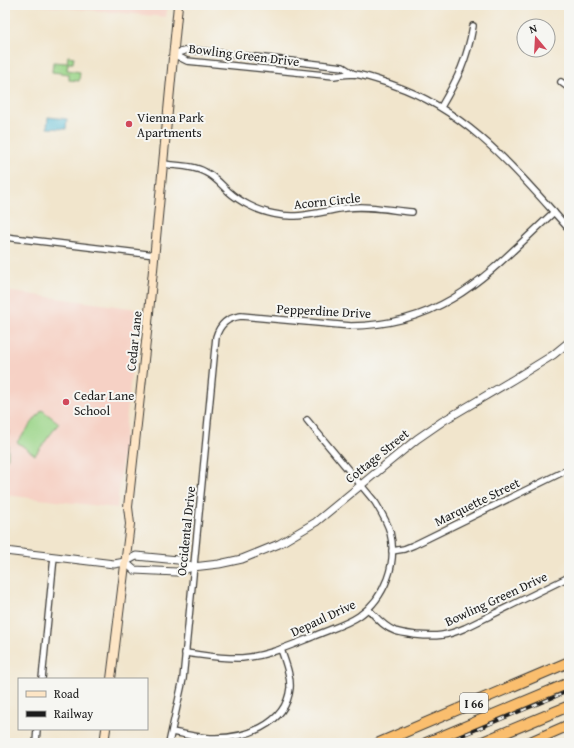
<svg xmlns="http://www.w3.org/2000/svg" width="574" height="748" font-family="'Gentium Book Plus',serif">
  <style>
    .built { fill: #f6d1c5 }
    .grass { fill: #9bd589; stroke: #5c7852 }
    .park { fill: url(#park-tufts); stroke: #5c7852 }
    .water { fill: #56bbd5; stroke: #396c78 }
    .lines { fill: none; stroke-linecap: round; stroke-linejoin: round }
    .minor-casing { stroke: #3c3a36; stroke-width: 8 }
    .tertiary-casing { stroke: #3c3a36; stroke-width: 9 }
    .secondary-casing { stroke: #3c3a36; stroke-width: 10 }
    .motorway-casing { stroke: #3c3a36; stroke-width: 12 }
    .minor { stroke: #fff; stroke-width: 5.5 }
    .tertiary { stroke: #fff; stroke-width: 7 }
    .secondary { stroke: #fde5c5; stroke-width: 8 }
    .motorway { stroke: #fabe6e; stroke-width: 10 }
    .rail-casing { stroke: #1c1c1c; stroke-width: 3.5 }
    .rail { stroke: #f6f6f2; stroke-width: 2; stroke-dasharray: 6; stroke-linecap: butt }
    .poi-dot { fill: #d1495b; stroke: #f6f6f2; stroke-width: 1.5 }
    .labels { text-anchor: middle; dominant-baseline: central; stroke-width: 4; stroke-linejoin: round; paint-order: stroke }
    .shield { fill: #f6f6f2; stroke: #5d5d5c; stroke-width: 1 }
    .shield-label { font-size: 12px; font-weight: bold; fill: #1c1c1c }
    .street-label { font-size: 13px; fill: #1c1c1c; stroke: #f6f6f2 }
    .poi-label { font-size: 13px; fill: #1c1c1c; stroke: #f6f6f2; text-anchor: start }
  </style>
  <defs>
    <pattern id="park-tufts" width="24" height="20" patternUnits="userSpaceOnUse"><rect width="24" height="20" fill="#9bd589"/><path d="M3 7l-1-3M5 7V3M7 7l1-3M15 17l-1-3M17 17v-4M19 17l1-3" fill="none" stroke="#85b676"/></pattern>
  </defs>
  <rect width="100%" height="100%" fill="#f6f6f2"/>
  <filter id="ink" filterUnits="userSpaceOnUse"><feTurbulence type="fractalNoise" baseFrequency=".025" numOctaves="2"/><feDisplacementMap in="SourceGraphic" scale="8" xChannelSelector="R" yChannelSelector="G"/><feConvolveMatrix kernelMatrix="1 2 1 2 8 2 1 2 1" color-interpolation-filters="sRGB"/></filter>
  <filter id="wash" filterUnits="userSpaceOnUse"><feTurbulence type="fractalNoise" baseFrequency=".012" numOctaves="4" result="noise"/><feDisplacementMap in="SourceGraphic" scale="16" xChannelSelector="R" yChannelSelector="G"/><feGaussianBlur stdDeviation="0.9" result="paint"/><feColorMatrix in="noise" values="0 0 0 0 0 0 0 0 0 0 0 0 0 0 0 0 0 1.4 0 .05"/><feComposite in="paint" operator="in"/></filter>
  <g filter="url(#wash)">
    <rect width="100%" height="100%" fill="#f1e5cc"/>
    <g class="built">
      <polygon points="33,5 168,5 166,17"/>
      <polygon points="5,291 138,309 117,508 5,495"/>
    </g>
    <g class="grass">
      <polygon points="42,410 59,423 35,455 17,442"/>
      <polygon points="5,419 8,419 8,458 5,461"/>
    </g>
    <polygon class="park" points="68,56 74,57 73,63 68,63 67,70 80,72 79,81 69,80 69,74 52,72 53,62 67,63"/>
    <polygon class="water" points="48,117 67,119 66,129 47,128"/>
  </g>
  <g filter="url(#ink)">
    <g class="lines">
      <g class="minor-casing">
        <g id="minor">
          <path d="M173 54 187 61 334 76C341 75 348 74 355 74 368 76 381 81 393 85 469 111 517 172 569 229"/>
          <polyline points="173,54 188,50 193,50 343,67 354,74"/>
          <polyline points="561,82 569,88"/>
          <path d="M441 107C458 78 467 60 473 26"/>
          <path d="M163 164C176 166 193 165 205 172 214 176 221 184 228 191 240 202 258 211 274 214 299 220 321 211 346 208 368 205 390 210 412 212"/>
          <polyline points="5,237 155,255"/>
          <polyline points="392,551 404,549 414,545 569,469"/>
          <path d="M368 609C376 617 384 627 395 631 401 633 409 634 416 635 436 637 447 636 465 628L569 577"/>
          <path d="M185 653C203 655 223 659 242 658 267 656 289 646 312 637 327 630 346 625 359 616 385 598 398 563 390 532 387 521 381 512 375 502L307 420"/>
          <polyline points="42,679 54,557"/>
          <path d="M172 732C185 734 198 738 211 738 243 739 286 726 290 688 291 675 285 662 281 649"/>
          <polyline points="36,743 37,729"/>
          <path d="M169 743 183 679 216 337C220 324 227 318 241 316L351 326C447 325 489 272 554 212"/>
        </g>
      </g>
      <g class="tertiary-casing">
        <g id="tertiary">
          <polyline points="5,551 114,564 125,562 136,556 178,560 193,567"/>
          <polyline points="125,562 134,570 177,572 193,567 219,564 242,559 279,544 316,522 417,439 443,421 514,379 553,355 569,342"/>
        </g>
      </g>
      <g class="secondary-casing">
        <g id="secondary">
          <polyline points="111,679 130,524 128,507 148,323 178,5"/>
          <polyline points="104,743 106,729"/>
        </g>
      </g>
      <g class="motorway-casing">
        <g id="motorway">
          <polyline points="379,743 569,662"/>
          <polyline points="426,743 569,683"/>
          <polyline points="480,743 569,706"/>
          <polyline points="528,743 569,725"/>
        </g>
      </g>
      <use href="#minor" class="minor"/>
      <use href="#tertiary" class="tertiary"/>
      <use href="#secondary" class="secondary"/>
      <use href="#motorway" class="motorway"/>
      <g class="rail-casing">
        <polyline id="rail" points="444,743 569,691"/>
      </g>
      <use href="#rail" class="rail"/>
    </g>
  </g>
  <g class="poi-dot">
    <circle cx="129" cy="124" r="4"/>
    <circle cx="66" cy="402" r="4"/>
  </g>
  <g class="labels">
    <rect class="shield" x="460" y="693" width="28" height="20" rx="3"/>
    <g class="shield-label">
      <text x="474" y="703">I 66</text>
    </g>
    <g class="street-label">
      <text transform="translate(244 55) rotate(7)">Bowling Green Drive</text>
      <text transform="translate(327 201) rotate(-6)">Acorn Circle</text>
      <text transform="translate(324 311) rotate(3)">Pepperdine Drive</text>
      <text transform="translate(134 341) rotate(-84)">Cedar Lane</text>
      <text transform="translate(377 456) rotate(-39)">Cottage Street</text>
      <text transform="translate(477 502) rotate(-26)">Marquette Street</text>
      <text transform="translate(186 531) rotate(-84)">Occidental Drive</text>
      <text transform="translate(496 599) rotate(-25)">Bowling Green Drive</text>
      <text transform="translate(323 618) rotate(-25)">Depaul Drive</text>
    </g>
    <g class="poi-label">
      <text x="137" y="117">Vienna Park<tspan x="137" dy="15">Apartments</tspan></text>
      <text x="74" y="395">Cedar Lane<tspan x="74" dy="15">School</tspan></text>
    </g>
  </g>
  <rect width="574" height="748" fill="none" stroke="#f6f6f2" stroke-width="20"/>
  <rect x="18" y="678" width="130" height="52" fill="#f6f6f2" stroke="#9f9f9c"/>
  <rect x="26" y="691" width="20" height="6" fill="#fde5c5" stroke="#9f9f9c"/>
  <text x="54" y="698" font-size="12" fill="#1c1c1c">Road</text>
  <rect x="26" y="711" width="20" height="6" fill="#1c1c1c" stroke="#9f9f9c"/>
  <text x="54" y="718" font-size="12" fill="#1c1c1c">Railway</text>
  <g transform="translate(536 38) rotate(342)"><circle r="19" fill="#f6f6f2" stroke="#9f9f9c"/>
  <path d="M0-3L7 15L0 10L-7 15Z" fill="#d1495b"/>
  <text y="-6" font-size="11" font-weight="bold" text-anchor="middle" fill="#1c1c1c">N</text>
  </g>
</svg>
